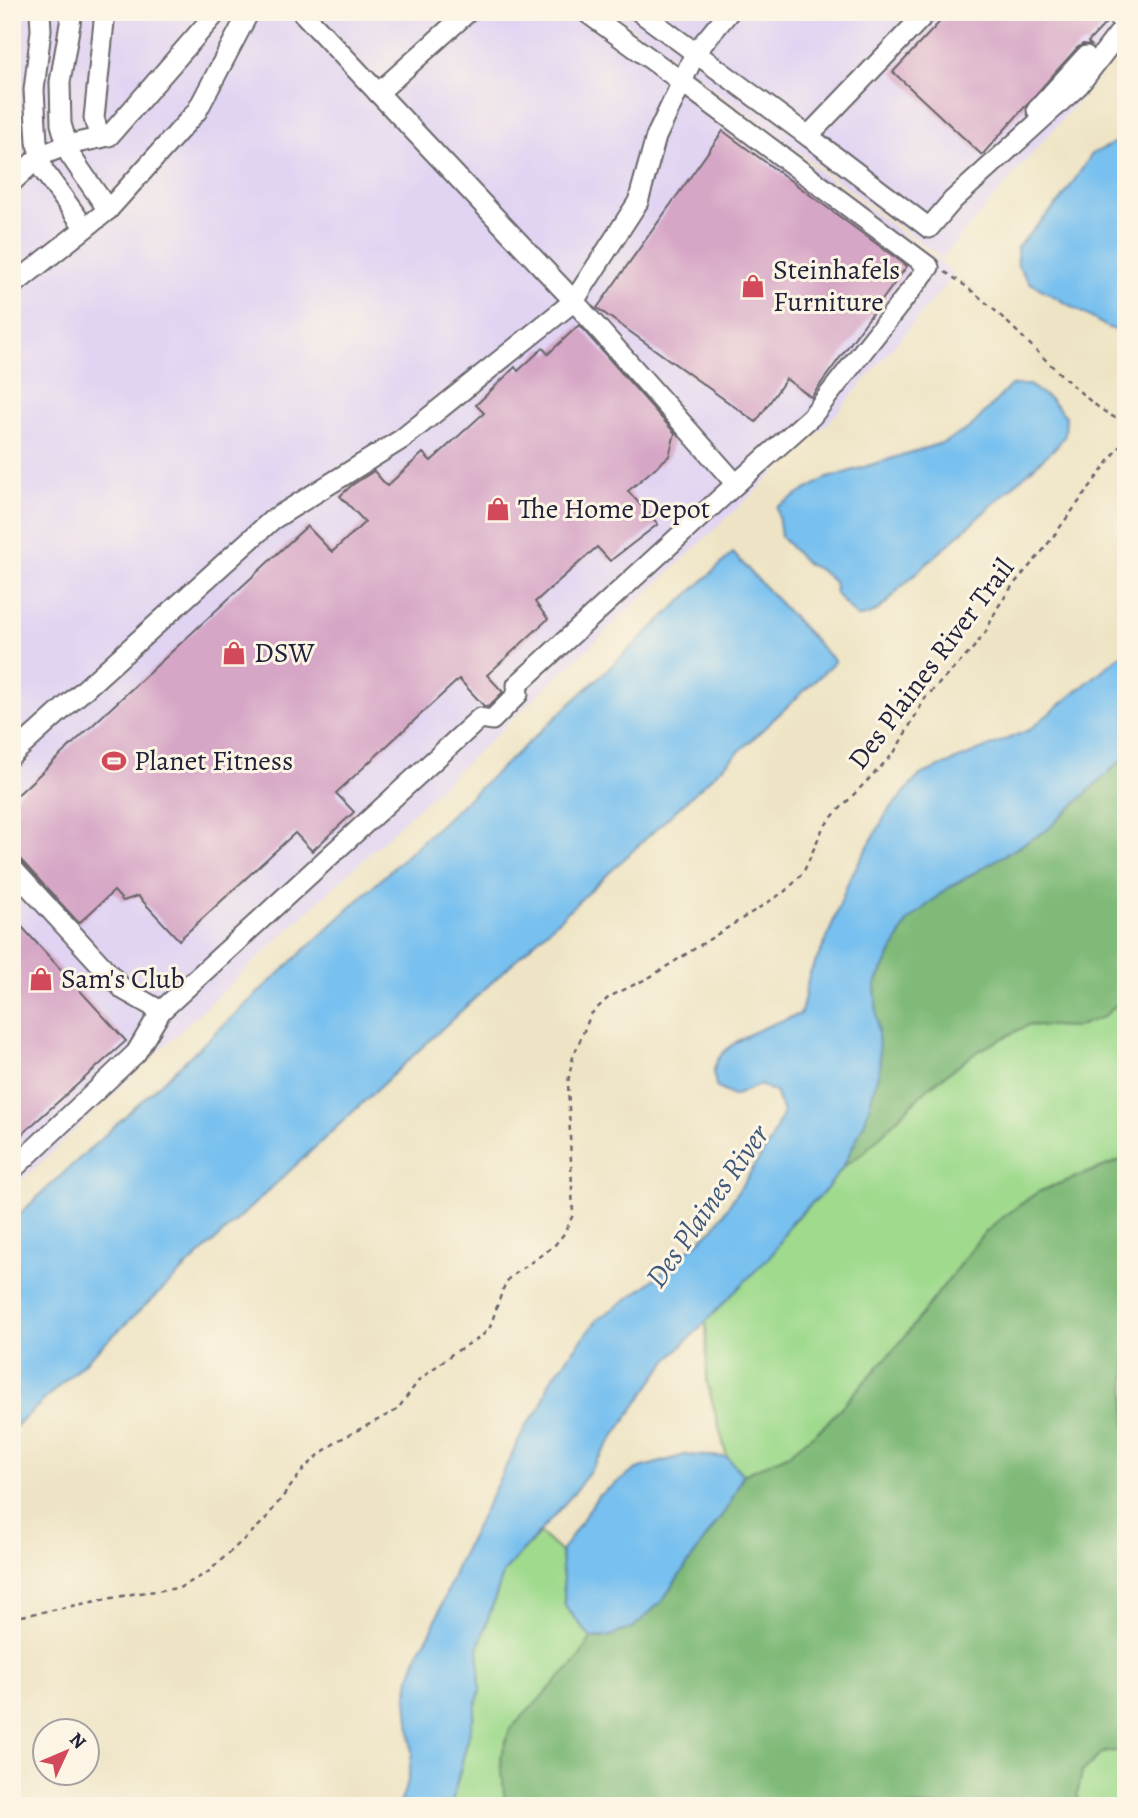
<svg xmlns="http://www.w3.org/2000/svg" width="1138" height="1818" font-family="Alegreya,serif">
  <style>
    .built { fill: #e1d4f3 }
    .green { fill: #9fda8d; stroke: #607e64; stroke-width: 2 }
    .forest { fill: #7fba78; stroke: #506e5a; stroke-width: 2 }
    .water { fill: #77c0ef; stroke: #4c7195; stroke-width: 2 }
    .building { fill: #d6a6c6 }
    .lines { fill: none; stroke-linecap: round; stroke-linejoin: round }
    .minor-casing { stroke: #69666b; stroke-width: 23 }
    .path { stroke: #69666b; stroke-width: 2.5; stroke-dasharray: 5 5; stroke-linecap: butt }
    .minor { stroke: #fff; stroke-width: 19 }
    .labels { text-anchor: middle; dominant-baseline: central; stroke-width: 6; stroke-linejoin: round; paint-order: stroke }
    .poi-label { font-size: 28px; fill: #22223b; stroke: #fcf5e5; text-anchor: start }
    .street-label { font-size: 28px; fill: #22223b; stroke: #fcf5e5 }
    .water-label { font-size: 30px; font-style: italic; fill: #40597a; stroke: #fcf5e5 }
  </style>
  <rect width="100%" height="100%" fill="#fcf5e5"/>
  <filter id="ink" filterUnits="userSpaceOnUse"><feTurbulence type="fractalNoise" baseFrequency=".0143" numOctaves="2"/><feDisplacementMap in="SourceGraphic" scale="14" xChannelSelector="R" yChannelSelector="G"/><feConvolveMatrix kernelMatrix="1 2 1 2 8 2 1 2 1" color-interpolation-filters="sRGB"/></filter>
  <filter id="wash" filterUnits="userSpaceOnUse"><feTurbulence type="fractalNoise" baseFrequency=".00686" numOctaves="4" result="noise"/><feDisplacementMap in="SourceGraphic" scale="28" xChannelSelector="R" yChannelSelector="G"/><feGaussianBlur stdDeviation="1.57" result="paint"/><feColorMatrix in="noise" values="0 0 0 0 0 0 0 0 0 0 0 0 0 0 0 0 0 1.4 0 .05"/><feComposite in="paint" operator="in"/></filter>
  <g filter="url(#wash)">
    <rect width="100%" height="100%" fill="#eee4c5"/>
    <g class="built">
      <polygon points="12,12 608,12 955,274 829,422 12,1189"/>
      <polygon points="611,12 1126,12 1126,45 942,258"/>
    </g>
    <g class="green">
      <polygon points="1126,997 1126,1158 1038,1192 999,1220 980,1238 899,1344 825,1425 790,1454 743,1475 727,1457 707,1382 706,1319 774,1252 791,1223 824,1192 843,1167 863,1153 929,1087 978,1051 1028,1025 1076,1027 1119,1004"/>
      <polygon points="540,1533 561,1552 565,1606 591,1638 577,1661 501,1756 505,1806 451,1806 480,1690 478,1648 504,1571"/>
      <polygon points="1126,1749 1126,1806 1080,1806 1077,1794 1082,1772 1102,1753"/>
    </g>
    <g class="forest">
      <polygon points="1126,756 1126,997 1103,1017 1076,1027 1028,1025 978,1051 929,1087 863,1153 843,1167 865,1121 880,1067 875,985 907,922 945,890 1047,830"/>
      <polygon points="1126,1158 1126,1749 1102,1753 1082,1772 1077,1794 1080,1806 505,1806 501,1756 510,1729 577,1661 591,1638 608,1637 661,1602 729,1505 743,1475 789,1454 825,1425 899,1344 980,1238 999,1220 1038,1192"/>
    </g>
    <g class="water">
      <polygon points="1126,137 1126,332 1109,328 1029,282 1018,266 1017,247 1061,200 1092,154"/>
      <path d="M1011 385H1029L1051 400 1066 416 1065 435 1057 446 899 589C889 601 874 618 857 617L836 594 834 582 820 570 807 564 781 537 777 507 825 479 945 442 971 427Z"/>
      <polygon points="733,553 835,662 12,1430 12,1221"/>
      <path d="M1126 651V756L1047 830 945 890 907 922 875 985 880 1067 865 1121 843 1167 824 1192 791 1222 774 1252 667 1361 575 1492 504 1572 478 1648 480 1690 451 1806H399L408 1781 412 1753 407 1699 410 1677 420 1649 431 1632 459 1561 527 1424 540 1409 550 1381 597 1320 647 1285 714 1228 771 1141 783 1112 775 1092 760 1085 733 1096 716 1087C716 1082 713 1074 714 1070 718 1041 777 1022 801 1014L809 975 826 941 849 880 888 811 920 775 1029 730Z"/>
      <polygon points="685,1455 727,1457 743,1475 729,1505 661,1602 634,1627 608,1637 591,1638 565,1606 561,1552 598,1496 637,1469"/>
    </g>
    <g id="blocks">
      <g class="building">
        <polygon points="949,12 1095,12 1106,23 1088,42 1091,45 1083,44 1077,48 982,155 893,72"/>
        <polygon points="723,131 907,266 811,397 786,379 756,422 597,308"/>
        <polygon points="579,325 675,433 669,456 628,491 658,524 610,561 597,547 535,602 548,619 487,675 503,692 488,707 484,706 459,679 336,793 354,812 312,851 295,833 179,940 138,896 123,901 114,891 79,923 21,860 12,856 12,800 307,526 332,552 365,522 340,496 352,485 374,471 387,486 423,453 431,461 484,413 476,405 515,367 518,371 543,348 548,354"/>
        <polygon points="12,916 126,1041 12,1143"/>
      </g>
    </g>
  </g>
  <g filter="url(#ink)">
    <use href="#blocks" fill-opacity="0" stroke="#69666b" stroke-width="2"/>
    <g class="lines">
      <g class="minor-casing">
        <g id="minor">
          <polyline points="40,12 41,30 34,90 37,142 43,170 85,228"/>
          <polyline points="72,12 60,82 61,124 70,155 108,210"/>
          <polyline points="302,12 574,301 736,484 812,416 929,267 682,82 695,53 729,12"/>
          <polyline points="640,12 808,136 927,12"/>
          <polyline points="378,93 468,12"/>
          <polyline points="1037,110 1086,56"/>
          <polyline points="808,136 929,228 953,200 1079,85 1126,24 1113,12"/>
          <polyline points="100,138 94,118 105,12"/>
          <polyline points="12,182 40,156 67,145 109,136 217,12"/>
          <polyline points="12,286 108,210 197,111 249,12"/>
          <polyline points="12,755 272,520 402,439 574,301 638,202 656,137 682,82 586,12"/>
          <polyline points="12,868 124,990 161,1011 480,718 492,720 518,694 517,685 736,484"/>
          <polyline points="12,1170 136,1053 161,1011"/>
        </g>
      </g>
      <g class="path">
        <path d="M945 272C992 301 1028 345 1068 381 1085 396 1103 415 1126 422"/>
        <polyline points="12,1618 132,1594 179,1588 207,1573 264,1521 304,1469 321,1453 339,1440 397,1410 419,1380 452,1354 482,1336 490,1327 503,1289 509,1278 554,1246 563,1235 573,1215 568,1082 573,1057 591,1014 609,997 650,977 784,892 796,881 804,871 822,830 830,819 894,753 926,697 970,652 985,633 998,607 1013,585 1041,553 1126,438"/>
      </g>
      <use href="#minor" class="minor"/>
    </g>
  </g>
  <defs>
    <g id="shop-bare" transform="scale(1.89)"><path d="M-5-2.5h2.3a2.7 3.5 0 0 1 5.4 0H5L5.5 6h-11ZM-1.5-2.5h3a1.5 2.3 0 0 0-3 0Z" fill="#d1495b" stroke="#fcf5e5" stroke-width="2.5" paint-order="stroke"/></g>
    <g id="stadium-bare" transform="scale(1.89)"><path d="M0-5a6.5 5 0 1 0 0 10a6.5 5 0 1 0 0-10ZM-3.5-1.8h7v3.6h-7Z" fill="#d1495b" stroke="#fcf5e5" stroke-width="2.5" paint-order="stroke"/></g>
  </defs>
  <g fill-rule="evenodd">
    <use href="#shop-bare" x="753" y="286"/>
    <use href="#shop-bare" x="498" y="509"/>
    <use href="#shop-bare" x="234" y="653"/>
    <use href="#stadium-bare" x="114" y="761"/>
    <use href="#shop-bare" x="41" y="979"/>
  </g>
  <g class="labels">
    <g class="poi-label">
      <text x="773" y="270">Steinhafels<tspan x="773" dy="32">Furniture</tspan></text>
      <text x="518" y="509">The Home Depot</text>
      <text x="254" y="653">DSW</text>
      <text x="134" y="761">Planet Fitness</text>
      <text x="61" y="979">Sam's Club</text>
    </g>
    <g class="street-label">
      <text transform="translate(931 664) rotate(-53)">Des Plaines River Trail</text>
    </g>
    <g class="water-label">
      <text transform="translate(707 1206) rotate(-55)">Des Plaines River</text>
    </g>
  </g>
  <rect width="1138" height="1818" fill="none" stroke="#fcf5e5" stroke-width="42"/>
  <g transform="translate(66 1752) rotate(46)"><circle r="33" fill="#fcf5e5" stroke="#a5a1a1" stroke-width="2"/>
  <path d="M0-5L12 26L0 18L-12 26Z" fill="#d1495b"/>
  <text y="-10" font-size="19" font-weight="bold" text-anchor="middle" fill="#22223b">N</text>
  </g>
</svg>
